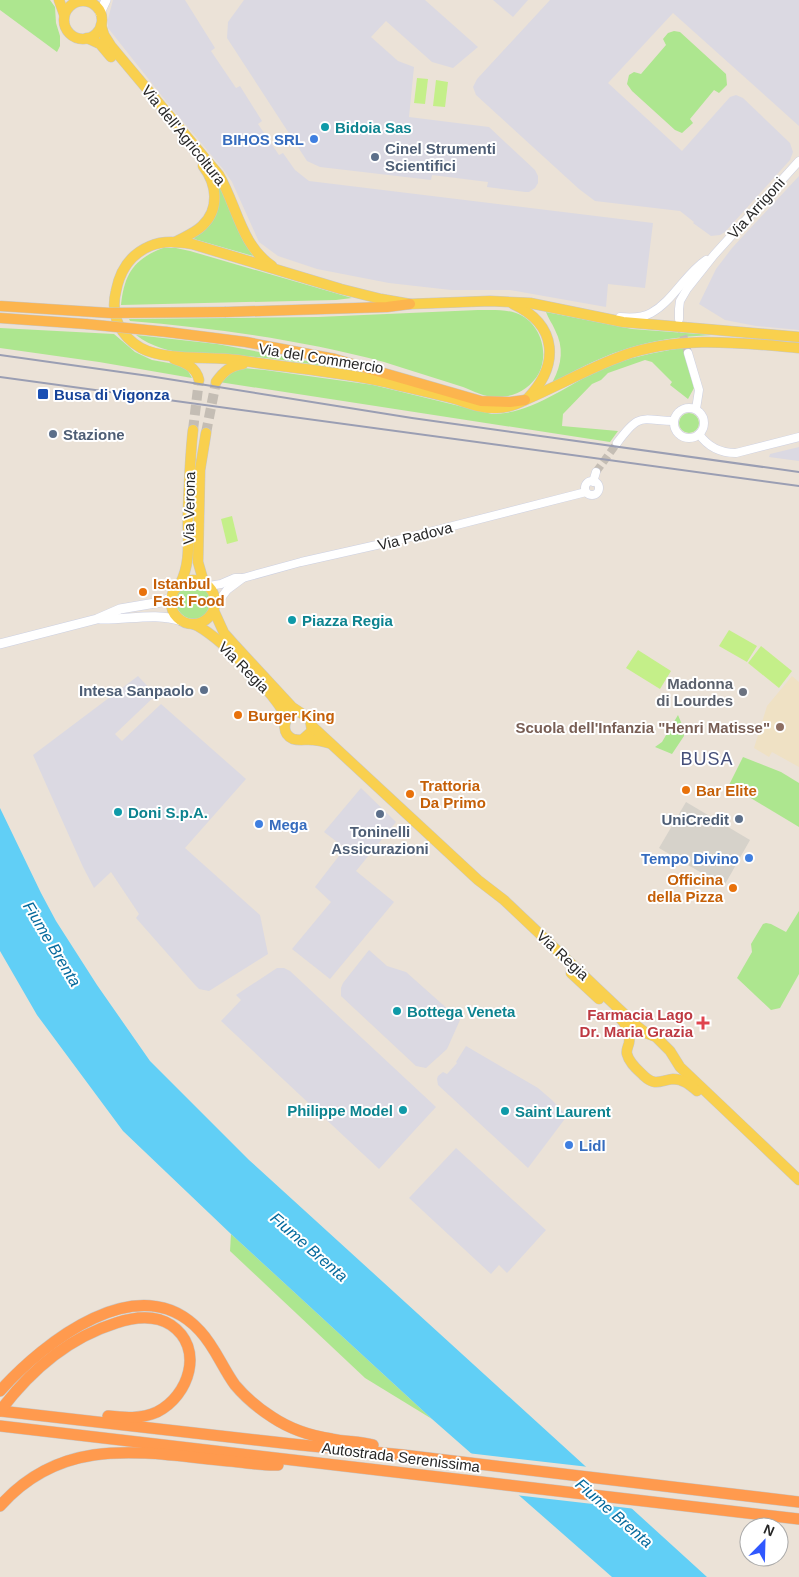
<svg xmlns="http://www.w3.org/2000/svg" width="799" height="1577" font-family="Helvetica,sans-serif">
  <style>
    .industrial { fill: #dbd9e2 }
    .education { fill: #efe1c4 }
    .green { fill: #ade68f }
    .pitch { fill: #c4ef89 }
    .plaza { fill: #d6d2ca }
    .water { fill: #61cff6 }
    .pier { fill: #ebe2d7 }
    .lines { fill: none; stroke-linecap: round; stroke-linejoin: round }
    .tertiary-tunnel { stroke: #c4bdb4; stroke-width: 8; stroke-dasharray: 8 4; stroke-linecap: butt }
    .primary-tunnel { stroke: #c4bdb4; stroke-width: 10; stroke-dasharray: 10 5; stroke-linecap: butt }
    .tertiary-casing { stroke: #ccd0e2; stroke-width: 9 }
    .secondary-casing { stroke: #ccd0e2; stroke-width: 10 }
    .primary-casing { stroke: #c7c7c7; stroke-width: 11 }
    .trunk-casing { stroke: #c7c7c7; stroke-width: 11 }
    .motorway-casing { stroke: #c7c7c7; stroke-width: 12 }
    .tertiary { stroke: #fff; stroke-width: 8 }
    .secondary { stroke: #fff; stroke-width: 9 }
    .primary { stroke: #f9d04e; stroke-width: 10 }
    .trunk { stroke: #fcb54e; stroke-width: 10 }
    .motorway { stroke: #ff9a4e; stroke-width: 11 }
    .rail { stroke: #9a9eb3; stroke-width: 2 }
    .trunk-bridge-casing { stroke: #c7c7c7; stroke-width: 11; stroke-linecap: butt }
    .trunk-bridge { stroke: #fcb54e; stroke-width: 10 }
    .culture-dot { fill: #0f9aa8; stroke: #fff; stroke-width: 2 }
    .shop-dot { fill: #3f7fe0; stroke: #fff; stroke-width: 2 }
    .service-dot { fill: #5c6f8a; stroke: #fff; stroke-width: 2 }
    .transit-dot { fill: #1a4fb4; stroke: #fff; stroke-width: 2 }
    .food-dot { fill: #e8710a; stroke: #fff; stroke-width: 2 }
    .worship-dot { fill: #6b7280; stroke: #fff; stroke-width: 2 }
    .education-dot { fill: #8d6e63; stroke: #fff; stroke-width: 2 }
    .health-dot { fill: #e0444e; stroke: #fff; stroke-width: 2 }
    .labels { text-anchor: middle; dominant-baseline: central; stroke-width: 4; stroke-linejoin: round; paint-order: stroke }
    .culture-label { font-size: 15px; font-weight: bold; fill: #0d838f; stroke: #fff; text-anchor: start }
    .street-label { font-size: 15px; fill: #272727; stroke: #fff }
    .shop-label { font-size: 15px; font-weight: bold; fill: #366cbe; stroke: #fff; text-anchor: end }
    .service-label { font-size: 15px; font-weight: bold; fill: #4e5e75; stroke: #fff; text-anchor: start }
    .transit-label { font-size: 15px; font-weight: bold; fill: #164399; stroke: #fff; text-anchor: start }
    .food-label { font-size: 15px; font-weight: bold; fill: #c56008; stroke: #fff; text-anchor: start }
    .worship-label { font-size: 15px; font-weight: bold; fill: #5b616d; stroke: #fff; text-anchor: end }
    .education-label { font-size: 15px; font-weight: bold; fill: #785e54; stroke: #fff; text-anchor: end }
    .health-label { font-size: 15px; font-weight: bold; fill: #be3a42; stroke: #fff; text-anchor: end }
    .water-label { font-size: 16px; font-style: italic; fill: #056a9d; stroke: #fff }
    .quarter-label { font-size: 18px; letter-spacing: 1px; fill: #454f7a; stroke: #fff }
  </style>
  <rect width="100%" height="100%" fill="#ebe2d7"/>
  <g class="industrial">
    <polygon points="113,0 185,0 215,48 211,51 236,88 240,86 262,121 258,124 279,155 283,153 295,170 309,181 653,223 645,288 608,284 606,307 510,290 451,290 389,283 317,269 278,256 259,242 232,182 223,169 169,105 108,28 108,19"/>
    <polygon points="244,0 425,0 478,47 453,68 432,62 386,21 371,37 398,61 414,67 409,117 489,127 535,170 538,176 538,183 535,188 529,192 525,192 487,187 488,182 432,175 431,180 320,167 307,161 227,38 228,22"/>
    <polygon points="493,0 528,0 513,17"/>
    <polygon points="550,0 799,0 799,126 673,13 608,83 682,151 730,97 736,95 743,98 790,143 793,152 790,160 725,232 720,235 711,236 693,223 694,222 680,211 595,201 579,189 476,95 473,87 477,79"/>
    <polygon points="799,176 799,330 756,326 725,320 699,304 716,269 732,248"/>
    <polygon points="799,447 799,461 769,457 770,454"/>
    <polygon points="138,676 156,695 115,734 122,741 161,704 246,779 185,848 260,915 268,954 209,991 199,989 195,985 136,918 139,914 111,872 94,888 83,867 33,755"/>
    <polygon points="361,788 396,822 356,871 394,902 330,979 292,949 331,902 315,887 345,848 324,832"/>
    <polygon points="369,950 387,966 406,972 460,1020 447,1049 426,1068 416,1066 341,996 341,988 343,983"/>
    <polygon points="277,968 284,968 290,971 436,1107 379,1169 221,1021 241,1000 236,995"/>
    <polygon points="466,1046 538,1088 552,1100 567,1116 528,1168 438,1085 437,1079 438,1076 443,1072 447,1074 457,1063 456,1062"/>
    <polygon points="456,1148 546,1230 507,1273 499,1265 491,1274 409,1198"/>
  </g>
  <polygon class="education" points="792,676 799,682 799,767 772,752 769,757 754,748 767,706"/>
  <g class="green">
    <polygon points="0,0 50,0 55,7 56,23 60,36 60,46 57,52 0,10"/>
    <polygon points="674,31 680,32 726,74 727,85 719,93 714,90 690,119 693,123 682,133 675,130 632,91 627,84 629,75 634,72 641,74 666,45 663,39 668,33"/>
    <path d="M217 181 248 248 253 256 194 239C210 213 225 218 217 181Z"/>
    <path d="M163 248H176L190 251 352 298 336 300 121 305C124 274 134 259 163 248Z"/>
    <path d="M478 310C490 310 504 309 516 313 539 321 550 351 539 373 530 389 514 398 495 397 485 397 473 391 463 387 437 379 410 370 384 362 301 340 215 328 130 321L129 319 318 317Z"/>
    <path d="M546 312 632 329 712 335C648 338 611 350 556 381H553C562 364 564 347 555 330 552 323 548 318 546 312Z"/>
    <polygon points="0,328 114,334 135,352 152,360 180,365 188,371 192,378 99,362 0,348"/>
    <path d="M136 335 217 344 360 371C322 366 284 359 246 356 209 353 167 359 136 335Z"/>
    <path d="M683 348 694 388 688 399 670 385 672 382 652 362 645 360 608 373 601 380 592 384 563 414 562 426 618 431 610 442 219 382 225 375 244 368 265 370 373 385 492 414C532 414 565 386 601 369 626 358 655 352 683 348Z"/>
    <circle cx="689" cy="423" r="10"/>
    <circle cx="194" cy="601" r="18"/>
    <polygon points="678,715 683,727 684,736 672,754 655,747 662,742"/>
    <polygon points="743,757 781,772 799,783 799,827 729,785"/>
    <polygon points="799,911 799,974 780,1008 771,1010 737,978 752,952 751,944 763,924 766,923 771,924 786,932"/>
    <polygon points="231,1234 432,1419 365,1378 230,1251"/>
  </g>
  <g class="pitch">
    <polygon points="417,78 428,79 425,104 414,103"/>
    <polygon points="436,80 448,82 445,107 433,106"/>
    <polygon points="232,516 238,541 227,544 221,519"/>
    <polygon points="729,630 757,646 747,662 719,646"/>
    <polygon points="761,646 792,671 779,688 748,663"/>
    <polygon points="638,650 671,671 660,689 626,668"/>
  </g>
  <polygon class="plaza" points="686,802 750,840 724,886 659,848"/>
  <polygon class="water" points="0,808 41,893 56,921 97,985 150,1061 249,1160 707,1577 612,1577 432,1419 231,1234 123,1131 37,1015 0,951"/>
  <polygon class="pier" points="467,1453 589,1467 636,1509 515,1495"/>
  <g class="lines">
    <g class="tertiary-tunnel">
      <polyline points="680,324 688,353"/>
      <polyline points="596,472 617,443"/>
    </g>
    <g class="primary-tunnel">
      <polyline points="193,430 199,380"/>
      <polyline points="206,433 216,382"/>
    </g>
    <g class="tertiary-casing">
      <g id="tertiary">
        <path d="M620 317C630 318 642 318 651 313 673 301 685 274 706 260"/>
        <polyline points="679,319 679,309 680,301 687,289 714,255 799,161"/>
        <polyline points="688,353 699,390 696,409"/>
        <circle cx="689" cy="423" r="15"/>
        <path d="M699 434C708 447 720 453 736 453L799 437"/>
        <path d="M617 443C640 412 640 420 674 421"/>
        <circle cx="592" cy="488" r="7"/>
        <polyline points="593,482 596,472"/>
        <polyline points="209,586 221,584 235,578 243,578 301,562 390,542 586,492"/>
        <polyline points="215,606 227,590 243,578"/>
      </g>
    </g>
    <g class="secondary-casing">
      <g id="secondary">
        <polyline points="87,1 91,0"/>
        <polyline points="100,13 106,0"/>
        <path d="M100 619C128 620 155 612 182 621"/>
        <polyline points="0,644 97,619 120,609 161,602 172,597"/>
      </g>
    </g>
    <g class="primary-casing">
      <g id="primary">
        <polyline points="59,0 64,14"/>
        <circle cx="83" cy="20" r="19"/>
        <path d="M101 25 104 35 111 46 219 175C237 206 241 245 272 266"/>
        <polyline points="87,38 100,44 111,57"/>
        <path d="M175 242C184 237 195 233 202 226 220 209 217 184 203 166"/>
        <path d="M513 304C558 325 560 365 527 399"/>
        <path d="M799 337 623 322 530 303 490 301 410 304 381 299 341 289 192 244C178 242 164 240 150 246 131 254 120 270 116 291 110 315 120 336 141 348 165 361 209 356 238 360 287 368 336 371 385 382 408 388 432 393 455 399 468 403 483 409 497 408 506 408 517 404 525 400 558 386 589 368 622 356 679 335 740 343 799 348"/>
        <path d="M174 359C186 363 196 367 199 380"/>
        <path d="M216 382C224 371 230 366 243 364"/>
        <circle cx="193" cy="602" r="22"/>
        <polyline points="204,583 198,562 200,470 206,433"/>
        <path d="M180 584C192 561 187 536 188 512 189 484 190 457 193 430"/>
        <polyline points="214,611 224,633 232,642 292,707 310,719 312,731 303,739"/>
        <path d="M193 624C216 632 278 696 287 719"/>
        <path d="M290 715C283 722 282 734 293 739 299 741 307 739 313 740 318 740 324 742 329 743"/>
        <polyline points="313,727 478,880 504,900 637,1026 646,1033 656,1037 670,1051 680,1067 799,1180"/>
        <polyline points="571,973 599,999"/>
        <path d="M617 1015C625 1023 631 1031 629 1043 628 1047 626 1050 627 1054 629 1063 638 1070 644 1076 656 1087 661 1080 673 1079 683 1079 690 1085 697 1091"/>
      </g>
    </g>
    <g class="trunk-casing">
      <g id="trunk">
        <polyline points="226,312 387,307 410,304"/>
        <polyline points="0,318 86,324"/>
        <polyline points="167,332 246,342 335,359 481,401 510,402 525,400"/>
      </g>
    </g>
    <g class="motorway-casing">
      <g id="motorway">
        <path d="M0 1391C43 1343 140 1265 200 1331 215 1347 222 1367 235 1385 246 1398 258 1408 272 1417 290 1429 311 1436 332 1439 345 1442 360 1441 373 1445"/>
        <polyline points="0,1411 301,1445 403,1455 799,1502"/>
        <path d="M0 1411C30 1371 68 1338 116 1323 134 1317 154 1314 171 1325 205 1348 189 1396 157 1412 141 1419 125 1418 108 1416"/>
        <polyline points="0,1426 799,1519"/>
        <path d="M0 1506C64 1434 144 1453 229 1461 245 1462 262 1466 278 1465"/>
      </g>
    </g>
    <use href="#tertiary" class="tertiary"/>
    <use href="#secondary" class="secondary"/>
    <use href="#primary" class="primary"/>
    <use href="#trunk" class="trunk"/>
    <use href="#motorway" class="motorway"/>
    <g class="rail">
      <polyline points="0,355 149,376 412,418 799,472"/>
      <polyline points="0,377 799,486"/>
    </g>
    <g class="trunk-bridge-casing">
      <g id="trunk-bridge">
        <polyline points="0,306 110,313 226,312"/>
        <polyline points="86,324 167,332"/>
      </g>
    </g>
    <use href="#trunk-bridge" class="trunk-bridge"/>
  </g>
  <g class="culture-dot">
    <circle cx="325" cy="127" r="5"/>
    <circle cx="292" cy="620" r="5"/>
    <circle cx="118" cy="812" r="5"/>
    <circle cx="397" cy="1011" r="5"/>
    <circle cx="403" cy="1110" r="5"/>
    <circle cx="505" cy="1111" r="5"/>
  </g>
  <g class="shop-dot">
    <circle cx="314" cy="139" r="5"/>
    <circle cx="259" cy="824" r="5"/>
    <circle cx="749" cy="858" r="5"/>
    <circle cx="569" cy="1145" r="5"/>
  </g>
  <g class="service-dot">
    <circle cx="375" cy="157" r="5"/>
    <circle cx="53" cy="434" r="5"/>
    <circle cx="204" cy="690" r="5"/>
    <circle cx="380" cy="814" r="5"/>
    <circle cx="739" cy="819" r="5"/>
  </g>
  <rect class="transit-dot" x="37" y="388" width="12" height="12" rx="2.5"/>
  <g class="food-dot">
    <circle cx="143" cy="592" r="5"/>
    <circle cx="238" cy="715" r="5"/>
    <circle cx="686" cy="790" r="5"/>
    <circle cx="410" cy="794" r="5"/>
    <circle cx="733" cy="888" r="5"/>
  </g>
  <circle class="worship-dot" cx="743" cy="692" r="5"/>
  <circle class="education-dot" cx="780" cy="727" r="5"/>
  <path class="health-dot" d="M700.5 1015.5h5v5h5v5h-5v5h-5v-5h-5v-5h5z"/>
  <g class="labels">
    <g class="culture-label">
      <text x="335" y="127">Bidoia Sas</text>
      <text x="302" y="620">Piazza Regia</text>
      <text x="128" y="812">Doni S.p.A.</text>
      <text x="407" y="1011">Bottega Veneta</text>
      <text x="393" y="1110" text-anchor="end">Philippe Model</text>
      <text x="515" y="1111">Saint Laurent</text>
    </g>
    <g class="street-label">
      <text transform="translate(184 135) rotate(51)">Via dell'Agricoltura</text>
      <text transform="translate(756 208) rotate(-48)">Via Arrigoni</text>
      <text transform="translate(321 358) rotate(9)">Via del Commercio</text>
      <text transform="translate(189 508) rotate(-89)">Via Verona</text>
      <text transform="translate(415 536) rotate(-14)">Via Padova</text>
      <text transform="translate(244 667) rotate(45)">Via Regia</text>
      <text transform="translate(563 955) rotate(43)">Via Regia</text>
      <text transform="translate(401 1457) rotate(7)">Autostrada Serenissima</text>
    </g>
    <g class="shop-label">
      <text x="304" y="139">BIHOS SRL</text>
      <text x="269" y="824" text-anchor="start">Mega</text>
      <text x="739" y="858">Tempo Divino</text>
      <text x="579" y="1145" text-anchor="start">Lidl</text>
    </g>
    <g class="service-label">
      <text x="385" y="148">Cinel Strumenti<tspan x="385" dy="17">Scientifici</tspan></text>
      <text x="63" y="434">Stazione</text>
      <text x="194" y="690" text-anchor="end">Intesa Sanpaolo</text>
      <text x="729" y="819" text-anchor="end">UniCredit</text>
      <text x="380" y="831" text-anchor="middle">Toninelli<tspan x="380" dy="17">Assicurazioni</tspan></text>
    </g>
    <g class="transit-label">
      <text x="54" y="394">Busa di Vigonza</text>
    </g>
    <g class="food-label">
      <text x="153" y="583">Istanbul<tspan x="153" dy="17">Fast Food</tspan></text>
      <text x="248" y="715">Burger King</text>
      <text x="420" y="785">Trattoria<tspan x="420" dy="17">Da Primo</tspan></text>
      <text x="696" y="790">Bar Elite</text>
      <text x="723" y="879" text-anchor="end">Officina<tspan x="723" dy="17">della Pizza</tspan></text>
    </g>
    <g class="worship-label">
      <text x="733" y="683">Madonna<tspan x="733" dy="17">di Lourdes</tspan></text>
    </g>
    <g class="education-label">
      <text x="770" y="727">Scuola dell'Infanzia "Henri Matisse"</text>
    </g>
    <g class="health-label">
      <text x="693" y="1014">Farmacia Lago<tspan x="693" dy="17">Dr. Maria Grazia</tspan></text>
    </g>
    <g class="water-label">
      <text transform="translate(52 944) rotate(59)">Fiume Brenta</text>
      <text transform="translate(309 1247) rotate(41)">Fiume Brenta</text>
      <text transform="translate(614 1513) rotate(41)">Fiume Brenta</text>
    </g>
    <g class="quarter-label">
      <text x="707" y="759">BUSA</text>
    </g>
  </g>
  <g transform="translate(764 1542) rotate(23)"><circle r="24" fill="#ffffff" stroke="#a9a9a9"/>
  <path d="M0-4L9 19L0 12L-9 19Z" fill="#3058ff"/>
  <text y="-8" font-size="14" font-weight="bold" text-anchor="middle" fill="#272727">N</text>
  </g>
</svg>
